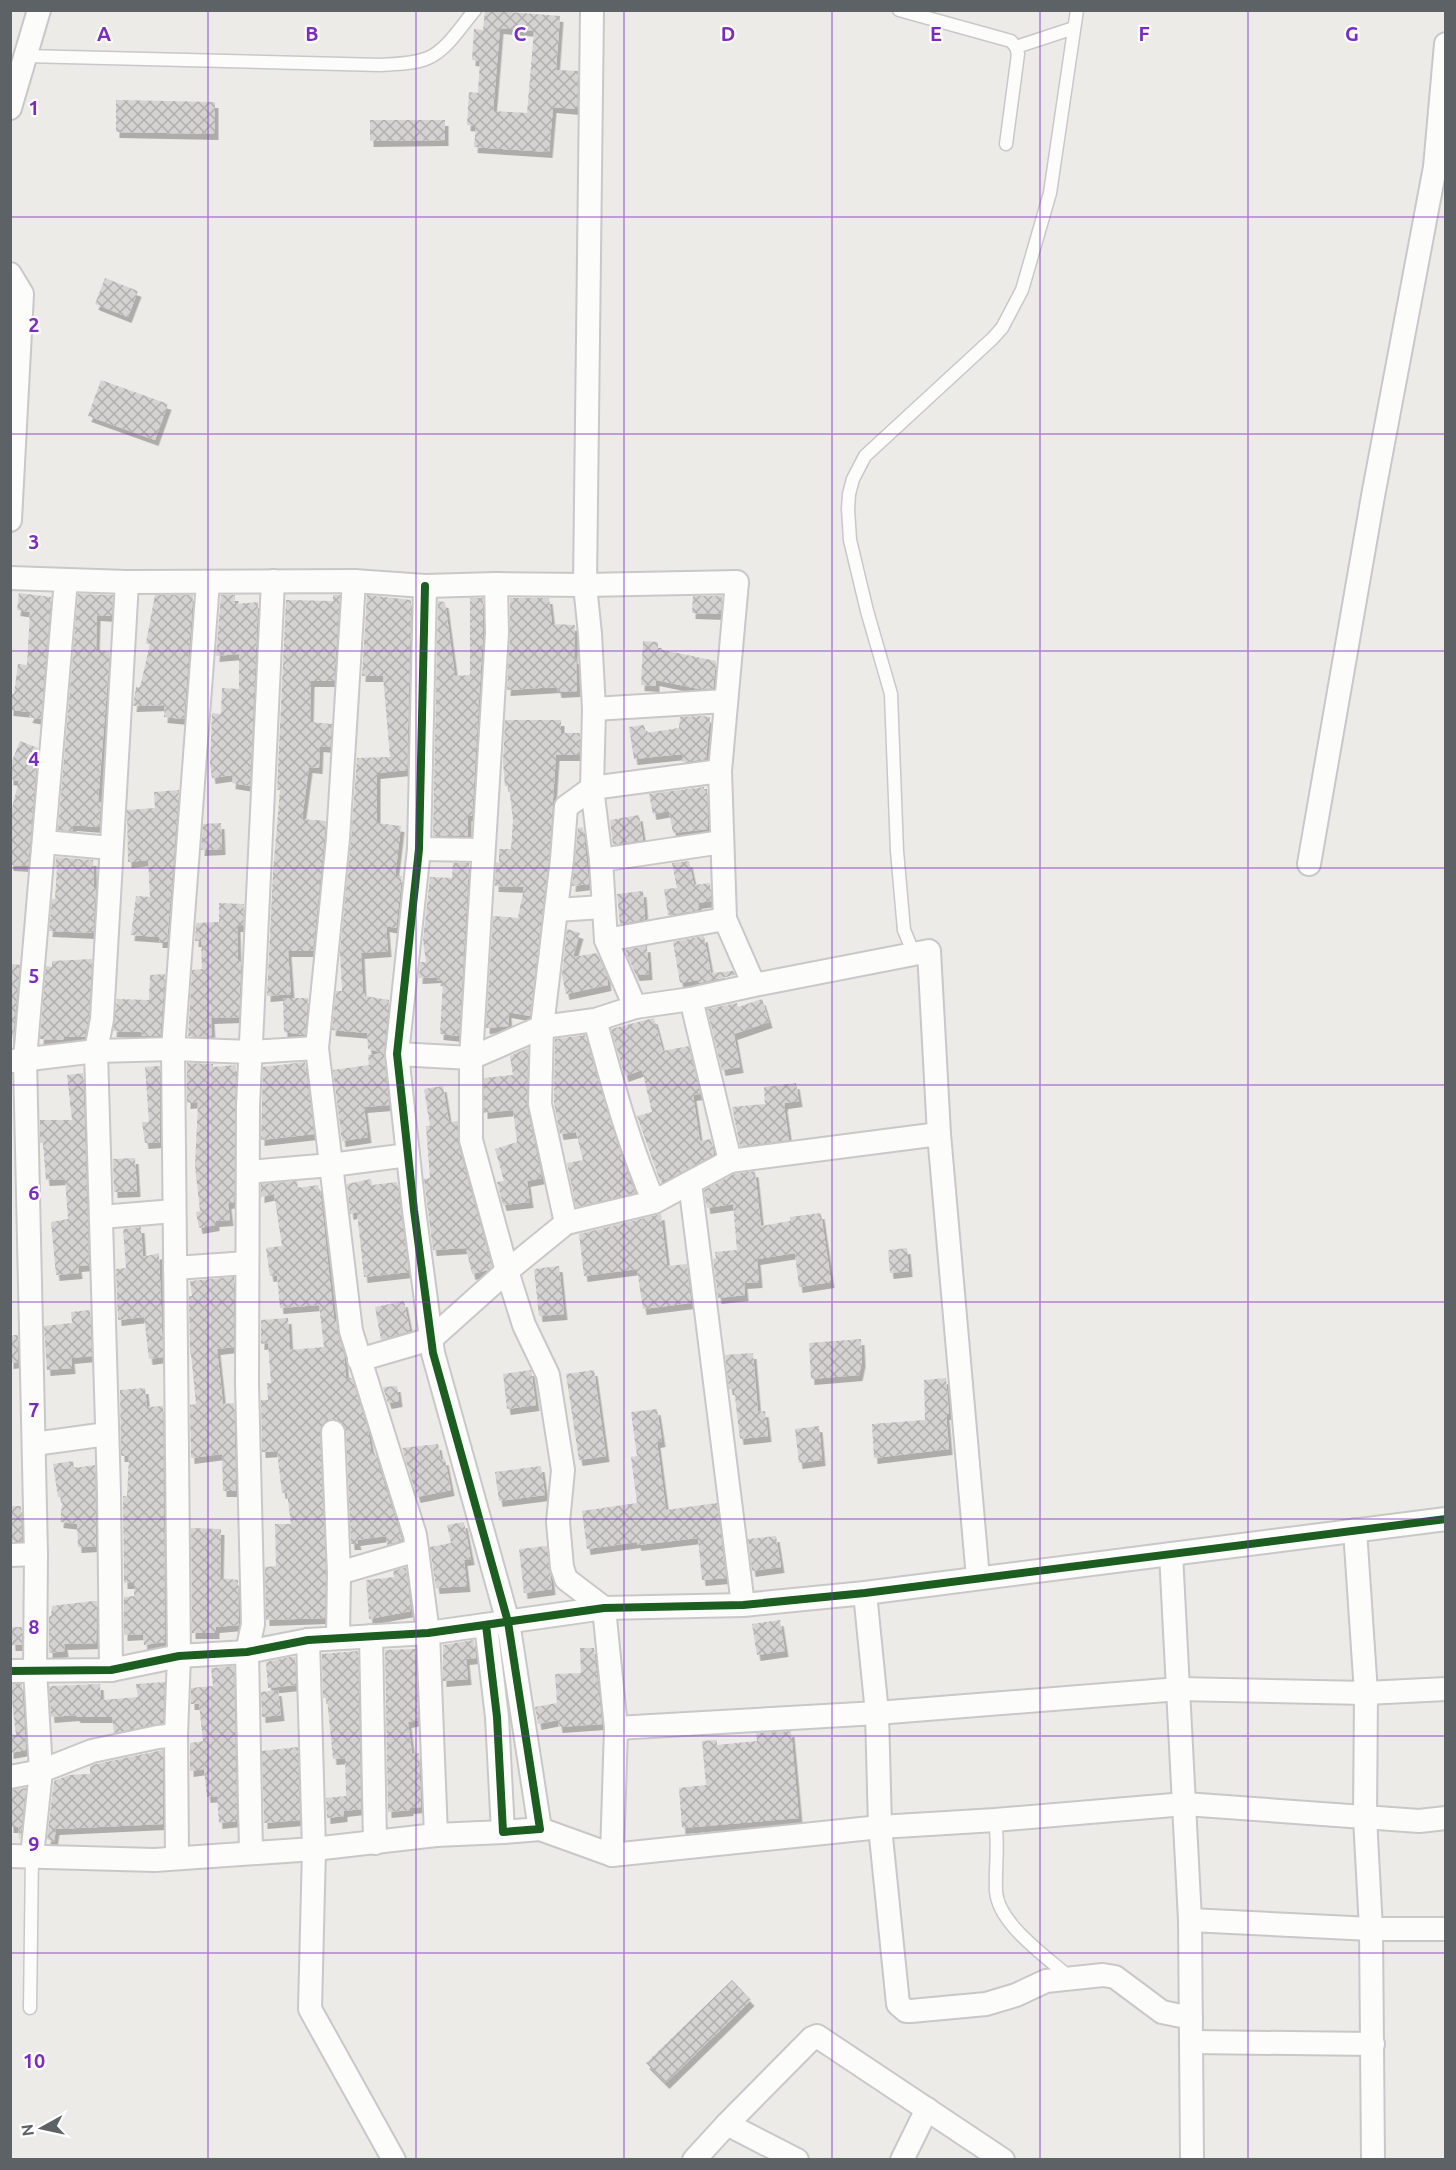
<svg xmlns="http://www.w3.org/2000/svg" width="1456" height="2170" font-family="Ubuntu,sans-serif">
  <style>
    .building { fill: url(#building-cross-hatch); fill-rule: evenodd; filter: url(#shadow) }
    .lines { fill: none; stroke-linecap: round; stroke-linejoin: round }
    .lane-casing { stroke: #c8c8c8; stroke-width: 15 }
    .street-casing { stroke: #c8c8c8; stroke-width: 26 }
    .lane { stroke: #fcfcfb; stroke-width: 12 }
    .street { stroke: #fcfcfb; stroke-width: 22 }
    .cycleway-casing { stroke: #fff; stroke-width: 11 }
    .cycleway { stroke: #1b5e20; stroke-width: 8 }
    .grid { fill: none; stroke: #7b2cbf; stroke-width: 1.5; stroke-opacity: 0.55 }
    .grid-label { font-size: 20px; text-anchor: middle; font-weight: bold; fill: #7b2cbf; stroke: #fff; stroke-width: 4.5; stroke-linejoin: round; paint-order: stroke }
  </style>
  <defs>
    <pattern id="building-cross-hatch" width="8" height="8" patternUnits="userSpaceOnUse" patternTransform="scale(1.5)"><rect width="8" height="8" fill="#d5d3d1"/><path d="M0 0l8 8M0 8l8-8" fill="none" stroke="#b0afad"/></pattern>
    <filter id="shadow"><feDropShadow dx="3.5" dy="6" stdDeviation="0" flood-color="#0004"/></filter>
  </defs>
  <rect width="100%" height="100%" fill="#edebe7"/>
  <g class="building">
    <path d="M485 10 560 16 556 70 578 71 577 109 553 107 549 152 474 147 476 126 467 125 469 92 478 93 480 61 472 60 474 29 483 30ZM500 28 534 31 527 113 493 111Z"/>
    <polygon points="116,100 215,102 215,134 116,132"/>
    <polygon points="370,120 445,120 445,140 370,141"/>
    <polygon points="105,278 138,291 128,317 95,304"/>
    <polygon points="101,380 168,404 155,440 88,416"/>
    <polygon points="19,593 51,597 41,719 29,717 31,712 10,710 10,693 14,694 18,664 27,665 30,612 17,610"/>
    <polygon points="78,594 113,595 112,616 97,615 96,650 110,651 98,802 101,802 99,827 73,825 73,831 58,830"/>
    <polygon points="155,595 193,595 184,719 164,717 165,705 133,706 136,687 140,687 150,644 146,643"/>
    <polygon points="221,595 235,595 235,604 258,602 250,786 232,783 233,775 212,778 210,764 212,713 221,714 222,688 239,689 239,654 216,656"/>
    <polygon points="333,595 340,595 334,681 311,681 310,722 332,724 330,747 320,746 319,768 309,767 302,819 326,821 313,951 288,951 291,994 267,996 273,872 280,790 277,790 286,600 333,601"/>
    <polygon points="367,595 411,600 407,770 377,773 377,823 401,826 395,876 402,876 396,928 386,926 388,951 361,953 363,993 365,993 365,996 389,1000 384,1053 368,1049 367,1033 332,1030 336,991 342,991 340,952 351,840 357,758 390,757 383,676 362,676"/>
    <polygon points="693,596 722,596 721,614 692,613"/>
    <polygon points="470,598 483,598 483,633 472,816 468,815 468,836 433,836 438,601 445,602 455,676 470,675"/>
    <polygon points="510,598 549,598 552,624 575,625 574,658 576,658 577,691 558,692 557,687 507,690 510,634"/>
    <polygon points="643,641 658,642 658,649 716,661 713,688 699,689 656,680 656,686 641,685"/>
    <polygon points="701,716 710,717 706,759 682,762 682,754 634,759 629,727 644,725 646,733 679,728 680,717"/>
    <polygon points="505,720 561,720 561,733 580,733 579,755 556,755 549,858 530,1016 508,1012 509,1026 486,1028 493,916 518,918 524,887 495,886 496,862 499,863 499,849 511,849 513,820 509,786 505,786 503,762"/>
    <polygon points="20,741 38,748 28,866 10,865 10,815 19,781 10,779 10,766"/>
    <polygon points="704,787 704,789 707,789 708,829 673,833 669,811 653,814 649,794"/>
    <polygon points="179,790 167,942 159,942 159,937 131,935 136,896 150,897 148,860 128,862 127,810 155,808 154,792"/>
    <polygon points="639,815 643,840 613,845 610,820"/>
    <polygon points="221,823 222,849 201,850 203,824"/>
    <polygon points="583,827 589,884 572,886 578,828"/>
    <polygon points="56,857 93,860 94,888 96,888 93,933 49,931 52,899 55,899 57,867 55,867"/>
    <polygon points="689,861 694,885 710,883 711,901 698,903 699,910 668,915 664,889 677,888 672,863"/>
    <polygon points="453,863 469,863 459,1036 440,1034 443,981 437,980 438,977 419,978 420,962 426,962 423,940 430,877 452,878"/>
    <polygon points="643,891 645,919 620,924 617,894"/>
    <polygon points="219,903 244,904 243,926 237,926 238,960 241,960 239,1017 211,1018 212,1037 188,1036 192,970 202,969 201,941 195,941 196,923 219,922"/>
    <polygon points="567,929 580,933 573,957 597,953 607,977 608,985 566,994 562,975"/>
    <polygon points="704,936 711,973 733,971 735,975 699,983 698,980 680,983 673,942"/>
    <polygon points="647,946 649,974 636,975 625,950"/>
    <polygon points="92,959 89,1017 85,1037 64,1037 64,1040 40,1039 46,966 52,967 52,961"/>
    <polygon points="10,964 20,965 13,1037 10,1037"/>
    <polygon points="165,974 160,1036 141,1036 141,1032 113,1031 117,999 149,1000 150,975"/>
    <polygon points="283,998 308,998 305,1035 284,1032"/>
    <polygon points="762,999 769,1022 734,1034 740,1067 722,1070 707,1009 737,1003 738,1007"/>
    <polygon points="654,1018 663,1051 689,1046 700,1094 693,1095 700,1141 711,1139 714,1154 671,1178 660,1181 637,1116 652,1112 642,1070 625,1076 611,1029"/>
    <polygon points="585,1035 616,1139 635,1193 576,1207 567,1163 583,1160 576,1132 560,1134 554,1103 555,1039"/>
    <polygon points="528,1048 527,1107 542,1178 527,1181 530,1202 503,1205 497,1182 504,1181 495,1149 517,1142 513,1110 484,1113 484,1078 513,1075 510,1056"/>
    <polygon points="384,1053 389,1105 364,1107 368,1137 342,1141 333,1070 369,1065 368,1055"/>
    <polygon points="305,1062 314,1134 261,1140 263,1067"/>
    <polygon points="187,1063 213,1064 213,1067 236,1065 234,1202 228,1203 230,1220 216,1221 216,1225 199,1228 196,1212 200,1211 195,1166 198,1102 187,1103"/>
    <polygon points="160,1066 160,1142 145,1143 142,1122 149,1122 145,1067"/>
    <polygon points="83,1073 89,1265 78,1266 79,1273 56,1275 51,1222 68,1219 65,1179 46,1180 43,1143 40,1143 40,1120 72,1120 67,1075"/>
    <polygon points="796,1083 799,1101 785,1103 784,1106 789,1140 740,1146 732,1107 765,1104 764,1087"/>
    <polygon points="443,1086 449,1122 458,1121 458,1144 492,1267 488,1270 472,1274 466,1248 433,1250 424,1179 430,1178 426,1126 430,1126 424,1089"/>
    <polygon points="135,1158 137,1191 114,1192 113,1159"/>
    <polygon points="755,1171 761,1226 790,1221 790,1217 821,1213 831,1282 799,1287 795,1253 757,1259 759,1282 744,1283 745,1295 718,1298 713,1259 716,1258 715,1252 737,1250 733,1204 707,1208 704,1190 734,1174"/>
    <polygon points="371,1179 372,1185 397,1182 409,1272 364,1277 357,1212 350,1214 347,1184"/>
    <polygon points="297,1181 298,1188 318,1185 319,1189 320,1189 334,1319 336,1319 338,1335 344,1354 346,1378 352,1378 368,1430 371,1451 374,1451 402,1540 387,1545 386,1536 357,1540 358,1544 351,1544 346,1431 340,1420 333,1419 326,1420 321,1425 320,1433 326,1573 325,1618 266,1620 265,1567 276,1566 275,1524 291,1524 287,1492 282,1493 277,1451 262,1452 261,1400 268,1400 267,1383 271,1383 268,1343 261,1344 261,1320 288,1318 290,1350 324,1347 319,1305 280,1308 277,1275 270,1276 266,1248 282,1246 274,1194 261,1197 261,1184"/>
    <polygon points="661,1214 667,1266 687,1264 691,1303 643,1309 637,1269 584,1276 579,1234"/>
    <polygon points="141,1227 143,1257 159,1253 163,1357 149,1359 144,1317 118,1320 116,1269 126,1268 123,1229"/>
    <polygon points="907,1248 909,1271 890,1273 888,1250"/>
    <polygon points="559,1266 564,1314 539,1316 534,1269"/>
    <polygon points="234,1277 234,1347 217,1349 223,1404 234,1403 236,1491 223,1491 222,1454 191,1458 190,1405 196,1404 191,1354 190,1354 189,1296 192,1296 190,1281"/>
    <polygon points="404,1301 410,1331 381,1340 375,1307"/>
    <polygon points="90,1310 92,1356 71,1358 72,1368 47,1370 44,1326 72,1323 71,1312"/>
    <polygon points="10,1335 18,1335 18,1362 10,1363"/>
    <polygon points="861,1339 862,1361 859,1375 811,1379 809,1343"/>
    <polygon points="753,1353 758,1412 765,1411 768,1436 740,1439 734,1389 729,1389 725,1355"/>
    <polygon points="531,1370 536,1405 507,1409 503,1374"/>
    <polygon points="594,1370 606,1456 579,1460 566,1374"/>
    <polygon points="946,1378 949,1414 946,1414 949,1449 874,1458 872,1424 925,1420 924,1380"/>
    <polygon points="397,1386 399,1401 388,1403 383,1387"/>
    <polygon points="145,1388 147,1407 163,1406 165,1642 144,1645 143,1634 124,1635 124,1597 134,1596 134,1583 124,1583 123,1496 127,1496 129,1456 121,1456 120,1390"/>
    <polygon points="657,1409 662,1441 657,1442 666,1510 717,1503 726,1578 702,1580 698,1538 638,1545 637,1542 587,1549 582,1511 637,1503 631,1457 637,1456 631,1412"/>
    <polygon points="819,1426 822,1460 799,1463 795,1429"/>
    <polygon points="438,1444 441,1460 445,1459 451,1490 417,1497 402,1448"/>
    <polygon points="73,1461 74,1468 95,1465 96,1546 78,1547 77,1524 60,1522 63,1497 58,1497 53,1464"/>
    <polygon points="541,1466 545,1495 499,1501 495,1472"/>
    <polygon points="10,1506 21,1506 22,1541 12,1541"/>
    <polygon points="464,1522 471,1559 464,1560 467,1586 436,1588 430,1547 451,1543 447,1525"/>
    <polygon points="191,1528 221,1529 220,1578 238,1580 239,1625 216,1627 216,1633 192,1633"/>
    <polygon points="776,1536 781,1567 752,1571 748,1539"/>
    <polygon points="547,1546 552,1589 524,1593 519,1549"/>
    <polygon points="406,1567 411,1611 369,1619 366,1580 394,1577 393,1571"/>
    <polygon points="93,1601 97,1601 96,1643 64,1644 65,1651 49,1653 49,1616 51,1616 52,1606"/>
    <polygon points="780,1620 785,1651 757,1655 752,1624"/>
    <polygon points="11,1627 22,1627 22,1645 12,1645"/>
    <polygon points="474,1640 476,1658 466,1659 468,1679 443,1681 443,1645"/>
    <polygon points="580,1648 594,1648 602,1724 559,1727 558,1720 538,1724 535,1707 557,1703 555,1674 581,1673"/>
    <polygon points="415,1649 418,1720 408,1722 412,1754 419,1753 421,1807 410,1808 410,1810 388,1812 385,1650"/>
    <polygon points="358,1651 361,1809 344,1811 344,1816 327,1818 326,1798 346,1796 346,1791 345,1758 333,1759 327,1698 323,1698 322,1654"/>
    <polygon points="290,1657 295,1657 296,1685 268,1688 266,1662"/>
    <polygon points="234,1666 237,1821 219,1823 217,1796 207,1797 204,1769 190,1771 190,1743 203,1741 199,1704 191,1704 191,1688 213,1686 211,1668"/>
    <polygon points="165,1682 163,1723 114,1733 112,1717 77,1717 76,1715 51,1717 49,1686 100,1684 101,1700 138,1697 136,1684"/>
    <polygon points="10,1684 22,1684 26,1750 10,1753 10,1734 16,1735"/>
    <polygon points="278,1690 281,1715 262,1717 261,1692"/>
    <polygon points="791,1731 799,1818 682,1828 679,1788 706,1785 702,1741 717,1740 717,1745 757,1741 756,1733"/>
    <polygon points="298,1747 300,1820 264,1823 262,1751"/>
    <polygon points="163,1750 163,1824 56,1829 54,1842 47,1839 54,1781 69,1775 90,1774 90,1766 96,1764"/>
    <polygon points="26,1788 20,1839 19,1839 18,1827 10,1827 10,1790"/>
    <polygon points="732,1980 751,2000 666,2083 646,2063"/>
  </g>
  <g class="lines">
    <g class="lane-casing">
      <g id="lane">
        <polyline points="899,10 1011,41 1016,47 1018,54 1006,144"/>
        <polyline points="1016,47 1074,28"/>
        <path d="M25 56 381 65C396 64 414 64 428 58 447 50 461 26 475 10"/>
        <polyline points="914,954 904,930 897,851 891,694 867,611 850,540 848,509 849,494 853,479 865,456 992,339 1002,328 1022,290 1050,193 1077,10"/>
        <path d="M995 1820C999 1844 995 1867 996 1891 998 1924 1046 1956 1070 1978"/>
        <polyline points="30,2008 32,1856"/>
      </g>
    </g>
    <g class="street-casing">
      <g id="street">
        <polyline points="592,10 585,585 737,582 720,771 725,919 754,985"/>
        <polyline points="10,108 39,10"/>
        <polyline points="10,274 22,294 10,520"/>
        <polyline points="10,578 127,582 354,581 425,586 496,584 585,585 590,634 594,709 592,788 601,860 606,940 635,1007 595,1020 542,1027 471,1058 397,1054"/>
        <polyline points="354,581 338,839 317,1048 351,1331 415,1535 428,1633 436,1835"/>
        <polyline points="496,584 497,633 471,1058 471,1140 507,1271 524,1325 548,1375 563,1470 558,1522 562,1567 566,1579 604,1608 616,1728 612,1855"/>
        <polyline points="425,586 419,849 397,1054 414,1210 433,1353 508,1622 540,1829 503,1832 497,1717 486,1625"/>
        <polyline points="594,709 725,701"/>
        <polyline points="44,842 111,848"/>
        <polyline points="419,849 483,850"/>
        <polyline points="601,860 722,842"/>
        <polyline points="1309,864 1373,496 1435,167 1446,44"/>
        <polyline points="557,910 602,907"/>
        <polyline points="606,940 725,919"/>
        <polyline points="691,999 754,985 929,951 939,1134 978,1578"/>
        <path d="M595 1020C612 1081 628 1143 654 1202L730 1161 691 999 635 1007"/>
        <polyline points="13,1061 96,1051 173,1049 250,1052 317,1048"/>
        <polyline points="730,1161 939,1134"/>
        <polyline points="248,1172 331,1165 408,1155"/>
        <polyline points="690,1183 743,1605"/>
        <polyline points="101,1217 174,1211"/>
        <polyline points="566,1223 540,1104 542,1027 562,859 566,807 592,788 720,771"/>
        <polyline points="175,1268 247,1263"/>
        <polyline points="359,1360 431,1339 507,1271 566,1223 654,1202"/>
        <polyline points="333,1432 339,1573 338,1637"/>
        <polyline points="34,1444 107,1434"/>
        <polyline points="1355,1530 1366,1693 1365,1818 1371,1929 1373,2160"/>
        <polyline points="1171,1554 1190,1920 1371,1929 1446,1929"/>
        <polyline points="10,1555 36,1554"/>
        <polyline points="339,1573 417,1550"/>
        <polyline points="865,1593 877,1713 880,1827 898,2004 906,2011 911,2011 986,2004 1016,1995 1046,1981 1103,1975 1115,1977 1162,2012 1191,2018"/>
        <polyline points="371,1636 375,1843"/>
        <polyline points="308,1640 314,1849 310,2009 394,2160"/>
        <polyline points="111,1670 109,1492 96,1051 102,1019 127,582"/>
        <polyline points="10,1671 111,1670 179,1656 247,1652 308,1640 428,1633 604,1608 743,1605 865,1593 1446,1519"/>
        <polyline points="616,1728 877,1713 1179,1689 1366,1693 1446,1689"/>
        <polyline points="10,1777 41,1771 92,1751 158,1737 176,1735"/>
        <polyline points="540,1829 612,1855 880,1827 995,1820 1185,1804 1419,1821 1446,1818"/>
        <polyline points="251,1853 247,1652 253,1624 247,1383 248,1106 273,581"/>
        <polyline points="10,1856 155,1860 314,1849 436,1835 503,1832"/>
        <polyline points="32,1856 41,1771 35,1670 36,1554 25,1059 66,580"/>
        <polyline points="177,1857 176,1735 179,1656 173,1049 208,582"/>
        <polyline points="1190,1920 1192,2160"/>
        <polyline points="1191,2042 1373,2044"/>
        <polyline points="727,2124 812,2038 817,2036 1003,2160"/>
        <polyline points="694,2160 727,2124 797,2160"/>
        <polyline points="902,2160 927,2109"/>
      </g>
    </g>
    <use href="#lane" class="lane"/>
    <use href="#street" class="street"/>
    <g class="cycleway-casing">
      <g id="cycleway">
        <polyline points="425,586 419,849 397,1054 414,1210 433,1353 508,1622 540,1829 503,1832 497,1717 486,1625"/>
        <polyline points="10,1671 111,1670 179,1656 247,1652 308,1640 428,1633 604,1608 743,1605 865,1593 1446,1519"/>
      </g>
    </g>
    <use href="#cycleway" class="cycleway"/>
  </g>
  <path class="grid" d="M208 10V2160M416 10V2160M624 10V2160M832 10V2160M1040 10V2160M1248 10V2160M10 217H1446M10 434H1446M10 651H1446M10 868H1446M10 1085H1446M10 1302H1446M10 1519H1446M10 1736H1446M10 1953H1446"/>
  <g class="grid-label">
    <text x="104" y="41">A</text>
    <text x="312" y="41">B</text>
    <text x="520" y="41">C</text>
    <text x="728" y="41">D</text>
    <text x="936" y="41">E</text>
    <text x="1144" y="41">F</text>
    <text x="1352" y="41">G</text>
    <text x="34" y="115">1</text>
    <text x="34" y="332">2</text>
    <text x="34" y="549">3</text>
    <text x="34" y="766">4</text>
    <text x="34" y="983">5</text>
    <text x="34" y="1200">6</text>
    <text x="34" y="1417">7</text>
    <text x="34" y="1634">8</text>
    <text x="34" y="1851">9</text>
    <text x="34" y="2068">10</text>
  </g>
  <rect width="1456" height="2170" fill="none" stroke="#5c6266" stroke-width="24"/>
  <g transform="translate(42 2128) rotate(262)" stroke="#ffffff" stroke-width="4.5" paint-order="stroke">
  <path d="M0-4.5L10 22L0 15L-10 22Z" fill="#5c6266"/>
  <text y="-9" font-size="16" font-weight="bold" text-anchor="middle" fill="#5c6266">N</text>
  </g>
</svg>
